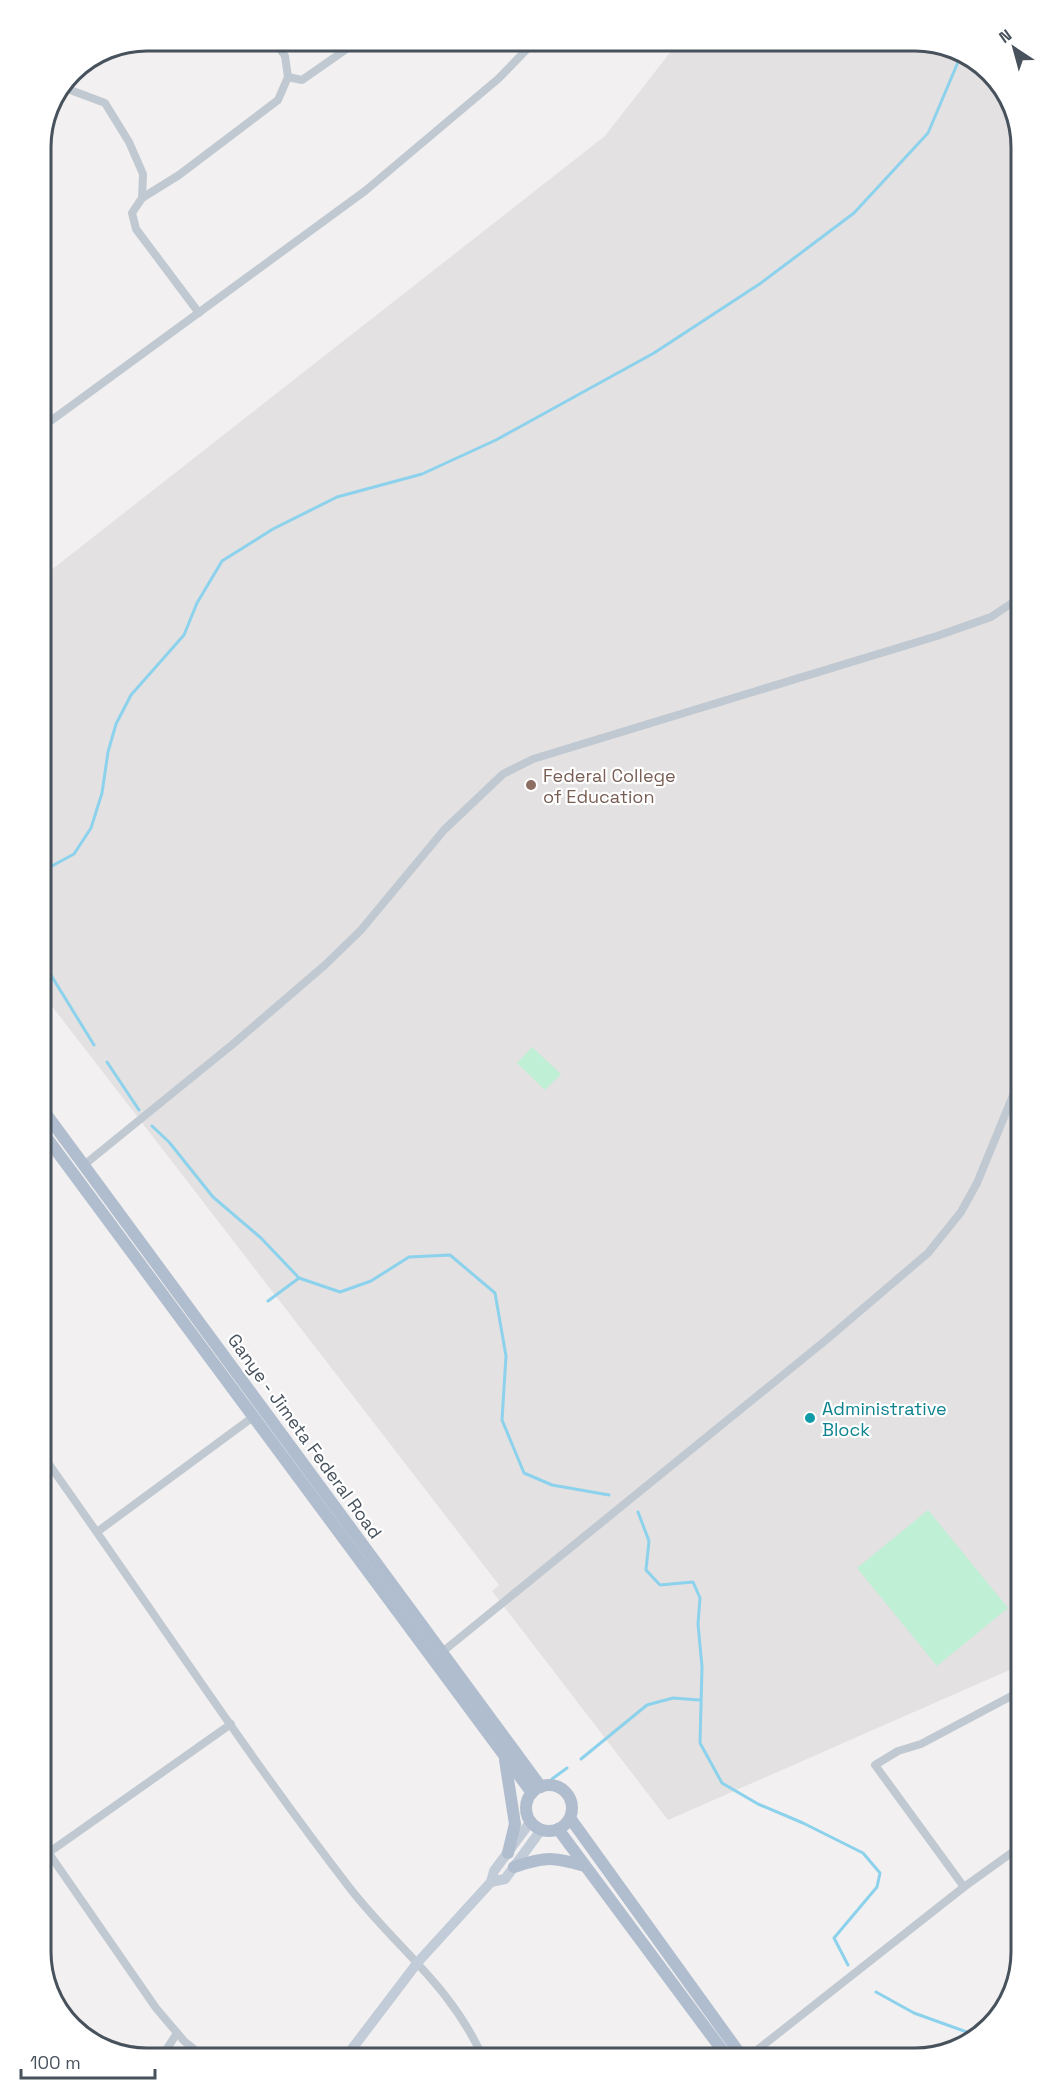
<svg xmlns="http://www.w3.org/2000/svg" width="1062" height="2099" font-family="'Space Grotesk',sans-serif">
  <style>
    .education { fill: #e3e1e2 }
    .green { fill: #bfefd5 }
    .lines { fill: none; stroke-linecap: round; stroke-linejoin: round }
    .stream { stroke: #8cd2ec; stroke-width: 3 }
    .street { stroke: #c0c9d1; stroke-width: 8 }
    .secondary { stroke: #c2ccd8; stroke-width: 10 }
    .primary { stroke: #b0bdce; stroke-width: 12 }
    .education-dot { fill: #8d6e63; stroke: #fff; stroke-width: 2 }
    .culture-dot { fill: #0f9aa8; stroke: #fff; stroke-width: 2 }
    .labels { text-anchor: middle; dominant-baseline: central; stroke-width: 4.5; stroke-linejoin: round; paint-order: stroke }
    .education-label { font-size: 18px; fill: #785e54; stroke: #fff; text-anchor: start }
    .culture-label { font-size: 18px; fill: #0d838f; stroke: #fff; text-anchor: start }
    .street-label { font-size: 18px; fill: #48525d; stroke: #fff }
    .rim { fill: none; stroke: #48525d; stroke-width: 3 }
  </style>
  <rect width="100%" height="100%" fill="#f2f0f0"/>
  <polygon class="education" points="679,41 922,41 980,62 1014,107 1021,147 1021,1665 668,1820 492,1591 499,1585 41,992 41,578 605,136"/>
  <g class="green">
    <polygon points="532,1047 561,1074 545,1090 517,1063"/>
    <polygon points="928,1510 1008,1608 937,1666 857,1568"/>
  </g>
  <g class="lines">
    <g class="stream">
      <polyline points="41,880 50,867 74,854 91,828 102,793 108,752 116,724 131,695 184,635 197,603 222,561 273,529 337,497 422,474 496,440 654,353 761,283 854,213 928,133 961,55"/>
      <polyline points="41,959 94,1045"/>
      <polyline points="107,1062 139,1110"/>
      <polyline points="152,1126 169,1142 213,1197 261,1238 299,1278 340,1292 371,1281 409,1257 450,1255 495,1293 506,1356 502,1420 524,1473 552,1485 609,1495"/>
      <polyline points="268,1301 299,1278"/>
      <polyline points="638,1512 649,1541 646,1570 660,1585 693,1582 700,1598 698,1624 702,1667 700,1743 722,1783 758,1804 803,1823 863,1853 880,1873 877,1887 834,1938 848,1965"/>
      <polyline points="581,1759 647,1705 673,1698 699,1700"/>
      <polyline points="552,1779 567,1768"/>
      <polyline points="876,1992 914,2013 975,2035"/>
    </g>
    <g class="street">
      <polyline points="288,77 302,80 358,41"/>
      <polyline points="65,88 105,103 129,142 143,174 142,198"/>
      <polyline points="199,313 136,229 132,213 142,198 179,175 278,100 288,77 285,56 274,41"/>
      <polyline points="41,428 365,191 498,79 535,41"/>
      <polyline points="84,1165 233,1044 325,965 361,930 444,830 503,774 533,759 937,636 991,617 1021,597"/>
      <path d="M41 1453C144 1597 241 1747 349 1887 396 1948 451 1985 483 2058"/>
      <polyline points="97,1532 253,1417"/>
      <polyline points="441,1653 826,1340 928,1253 961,1212 977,1183 1021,1076"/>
      <polyline points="48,1852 156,2008 184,2041 205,2058"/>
      <polyline points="41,1858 231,1724"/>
      <polyline points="964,1887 875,1765 898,1751 921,1744 1021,1691"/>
      <polyline points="161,2058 177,2033"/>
      <polyline points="747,2058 964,1887 1021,1846"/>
    </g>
    <g class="secondary">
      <polyline points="491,1882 505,1879 541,1830"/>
      <polyline points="345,2058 418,1962 491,1882 494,1871 531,1821"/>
    </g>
    <g class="primary">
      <polyline points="41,1107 541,1787"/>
      <polyline points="41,1130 532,1793"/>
      <polyline points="505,1760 515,1824 508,1853"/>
      <circle cx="549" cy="1808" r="23"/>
      <polyline points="570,1818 743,2058"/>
      <polyline points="558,1829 728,2058"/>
      <path d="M514 1867C547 1856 553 1857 585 1866"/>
    </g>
  </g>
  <circle class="education-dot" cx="531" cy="785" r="6"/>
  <circle class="culture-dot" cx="810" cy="1418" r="6"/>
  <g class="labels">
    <g class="education-label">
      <text x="543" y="775">Federal College<tspan x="543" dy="21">of Education</tspan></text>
    </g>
    <g class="culture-label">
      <text x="822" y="1408">Administrative<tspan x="822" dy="21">Block</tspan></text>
    </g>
    <g class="street-label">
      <text transform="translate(305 1436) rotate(54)">Ganye - Jimeta Federal Road</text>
    </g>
  </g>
  <path d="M0 0H1062V2099H0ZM147 51H915A96 96 0 0 1 1011 147V1952A96 96 0 0 1 915 2048H147A96 96 0 0 1 51 1952V147A96 96 0 0 1 147 51Z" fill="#fff" fill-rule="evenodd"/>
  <path class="rim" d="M147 51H915A96 96 0 0 1 1011 147V1952A96 96 0 0 1 915 2048H147A96 96 0 0 1 51 1952V147A96 96 0 0 1 147 51Z"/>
  <g transform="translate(1014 48) rotate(324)" stroke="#ffffff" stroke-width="4.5" paint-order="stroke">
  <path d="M0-4.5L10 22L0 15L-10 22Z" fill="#48525d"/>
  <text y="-9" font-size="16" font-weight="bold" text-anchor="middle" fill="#48525d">N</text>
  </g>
  <path d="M21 2069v9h134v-9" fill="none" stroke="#48525d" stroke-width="3"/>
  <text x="30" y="2069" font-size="18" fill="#48525d" stroke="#ffffff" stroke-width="4.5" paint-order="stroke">100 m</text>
</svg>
